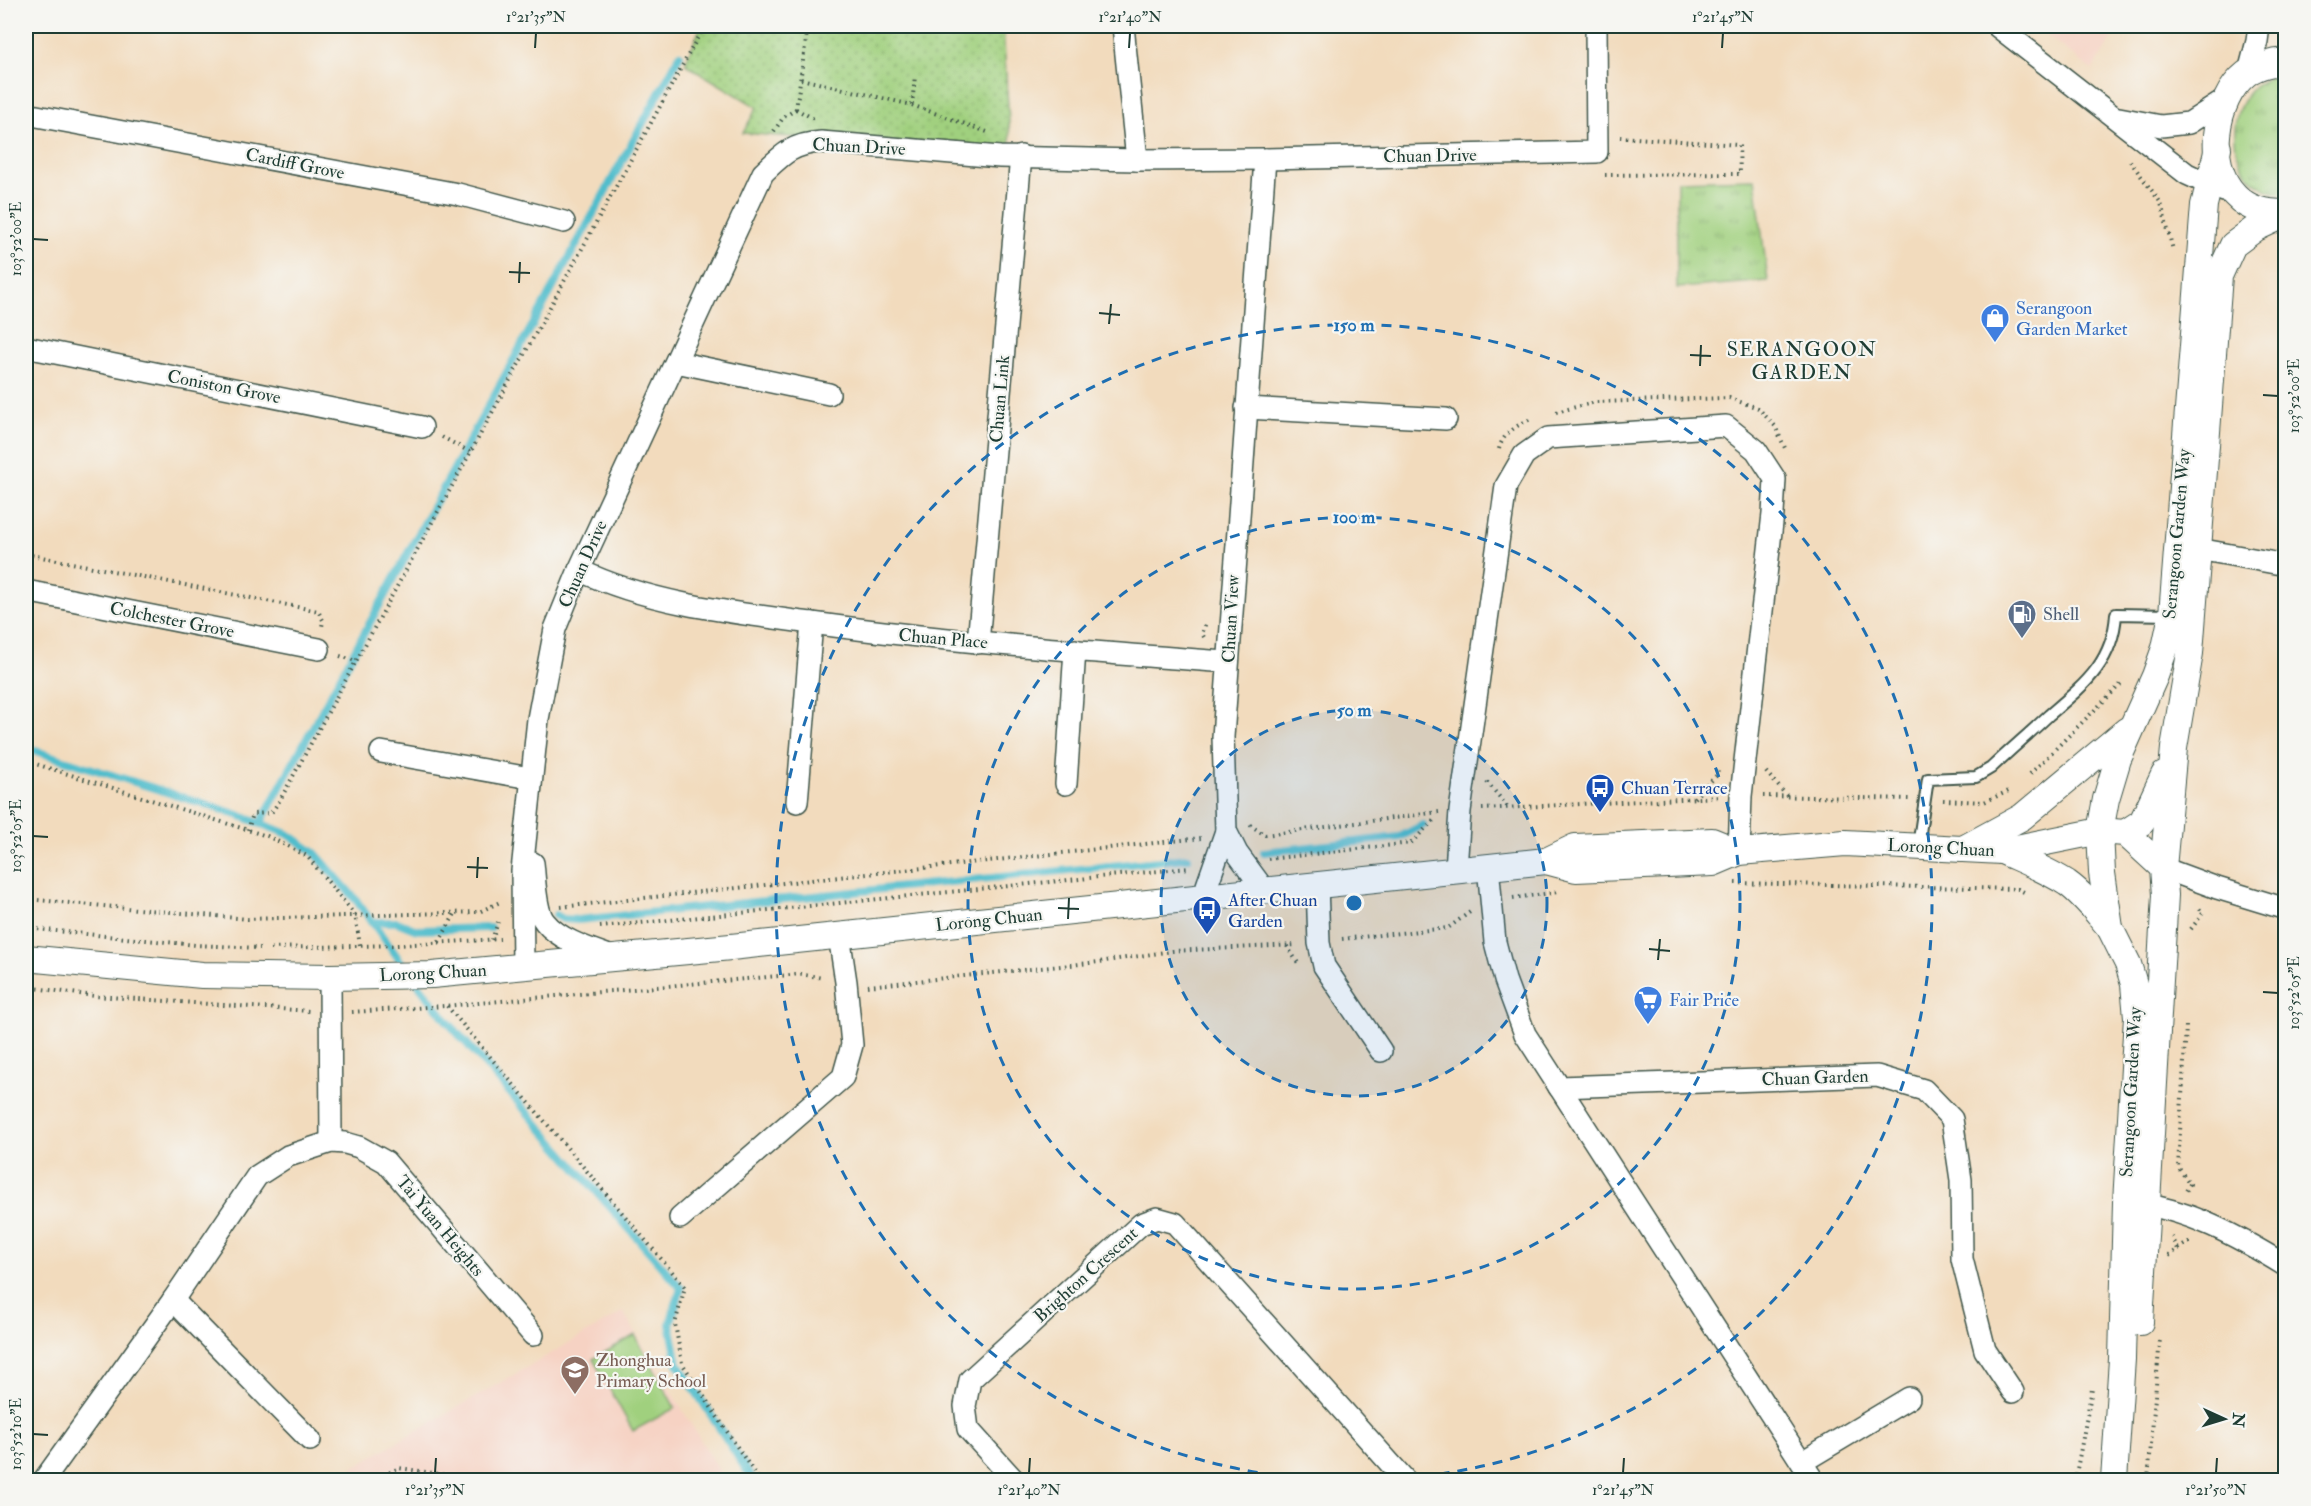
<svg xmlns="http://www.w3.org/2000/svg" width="2311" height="1506" font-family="'IM FELL Double Pica',serif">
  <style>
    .built { fill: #f6d2c3 }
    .grass { fill: url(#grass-tufts); stroke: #608659; stroke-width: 1.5 }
    .park { fill: url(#park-dots); stroke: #608659; stroke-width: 1.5 }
    .garden { fill: #a0d07e; stroke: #608659; stroke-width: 1.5 }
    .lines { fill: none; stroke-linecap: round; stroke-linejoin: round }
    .stream { stroke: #51bdcc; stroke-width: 8 }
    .service-casing { stroke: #3f5549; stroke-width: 14 }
    .minor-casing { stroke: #3f5549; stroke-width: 24 }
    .tertiary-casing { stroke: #3f5549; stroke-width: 28 }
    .path { stroke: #3f5549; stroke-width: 4; stroke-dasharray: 1.5 4.5; stroke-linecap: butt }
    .service { stroke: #fff; stroke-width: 10 }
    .minor { stroke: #fff; stroke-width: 21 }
    .tertiary { stroke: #fff; stroke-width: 26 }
    .ticks { fill: none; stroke: #1f3d34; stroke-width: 2 }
    .ring { fill: none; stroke: #1f6fb2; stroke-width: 3; stroke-dasharray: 10 8 }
    .labels { text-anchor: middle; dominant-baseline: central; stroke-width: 4.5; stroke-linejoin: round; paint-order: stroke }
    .street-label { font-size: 18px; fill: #1f3d34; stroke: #f6f6f2 }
    .shop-label { font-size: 18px; fill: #366cbe; stroke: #f6f6f2; text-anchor: start }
    .service-label { font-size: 18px; fill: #4e5e75; stroke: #f6f6f2; text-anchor: start }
    .transit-label { font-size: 18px; fill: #164399; stroke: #f6f6f2; text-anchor: start }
    .education-label { font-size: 18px; fill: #785e54; stroke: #f6f6f2; text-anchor: start }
    .neighbourhood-label { font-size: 20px; letter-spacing: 1.5px; fill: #1f3d34; stroke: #f6f6f2 }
    .centre { fill: #1f6fb2; stroke: #f6f6f2; stroke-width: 3 }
    .ring-label { font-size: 18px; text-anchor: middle; font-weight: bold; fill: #1f6fb2; stroke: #f6f6f2; stroke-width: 4.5; stroke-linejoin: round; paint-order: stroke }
    .neatline { fill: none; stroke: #1f3d34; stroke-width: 2 }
    .ticks-label { font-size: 15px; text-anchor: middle; fill: #1f3d34 }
  </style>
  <defs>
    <pattern id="grass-tufts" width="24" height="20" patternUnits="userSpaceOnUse" patternTransform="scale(1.5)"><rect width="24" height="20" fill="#a0d07e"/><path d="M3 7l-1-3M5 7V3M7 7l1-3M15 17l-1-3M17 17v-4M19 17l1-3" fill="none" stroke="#82aa68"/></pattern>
    <pattern id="park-dots" width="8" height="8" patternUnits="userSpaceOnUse" patternTransform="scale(1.5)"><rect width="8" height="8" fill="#a0d07e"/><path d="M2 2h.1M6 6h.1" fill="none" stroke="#82aa68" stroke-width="1.8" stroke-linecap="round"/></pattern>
  </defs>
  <rect width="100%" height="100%" fill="#f6f6f2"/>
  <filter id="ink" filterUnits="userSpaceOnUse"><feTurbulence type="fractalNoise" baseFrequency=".0167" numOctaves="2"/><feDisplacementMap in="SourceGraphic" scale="12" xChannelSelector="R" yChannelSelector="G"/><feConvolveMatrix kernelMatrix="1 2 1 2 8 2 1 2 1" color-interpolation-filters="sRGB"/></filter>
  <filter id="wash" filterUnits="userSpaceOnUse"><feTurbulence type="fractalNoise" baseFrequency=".008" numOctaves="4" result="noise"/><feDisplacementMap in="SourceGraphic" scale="24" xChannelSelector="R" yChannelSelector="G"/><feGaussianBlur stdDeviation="1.35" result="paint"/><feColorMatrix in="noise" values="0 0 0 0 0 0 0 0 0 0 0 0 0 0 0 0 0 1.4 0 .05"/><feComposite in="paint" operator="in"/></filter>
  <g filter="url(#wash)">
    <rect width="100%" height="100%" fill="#f2dbbd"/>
    <g class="built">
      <polygon points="2035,26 2120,26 2092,70"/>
      <polygon points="623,1312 725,1480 334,1480 333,1479"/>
    </g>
    <g class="grass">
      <path d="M2285 74V194C2219 189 2217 81 2285 74Z"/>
      <polygon points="1755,179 1768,281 1677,288 1677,181"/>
    </g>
    <polygon class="park" points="701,26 1003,26 1011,155 743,133 757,107 685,64"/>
    <polygon class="garden" points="635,1335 675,1408 633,1431 593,1359"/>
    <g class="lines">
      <g class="stream">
        <polyline points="26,748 233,813 288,834 315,853 356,900 407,970"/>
        <polyline points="260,824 680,55"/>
        <polyline points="1264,852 1400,837 1423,825"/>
        <polyline points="556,915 563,919 578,920 1188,858"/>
        <polyline points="371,922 397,922 417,930 490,928"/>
        <polyline points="416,981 447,1021 681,1288 670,1324 678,1364 753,1480"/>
      </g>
    </g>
  </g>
  <g filter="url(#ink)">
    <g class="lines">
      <g class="service-casing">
        <path id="service" d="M1918 846 1928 779 1976 777 1991 768C2010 750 2030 733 2049 715 2084 685 2113 663 2116 614L2171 615"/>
      </g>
      <g class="minor-casing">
        <g id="minor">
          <polyline points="1123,26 1137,160"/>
          <polyline points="1997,26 2187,174 2224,191"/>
          <polyline points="2249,72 2257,41 2259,26"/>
          <polyline points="26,114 458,194 564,222"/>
          <polyline points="2119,118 2161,126 2189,123 2228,98"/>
          <polyline points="1265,159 1223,737 1226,831 1237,853 1265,891"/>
          <polyline points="26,347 422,427"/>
          <polyline points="676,362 829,394"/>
          <polyline points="1246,408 1446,419"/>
          <polyline points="2198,549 2286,565"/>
          <path d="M579 570C649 604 735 613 812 623 950 642 1089 652 1228 662"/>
          <polyline points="26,591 319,649"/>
          <polyline points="978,643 1021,156"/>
          <polyline points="381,752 530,778"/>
          <polyline points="1066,784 1075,650"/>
          <polyline points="797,802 812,623"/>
          <path d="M533 863C535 878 535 911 545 922 560 941 593 950 615 958"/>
          <polyline points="1488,866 1495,942 1505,980 1525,1034 1813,1480"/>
          <polyline points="2163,868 2217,888 2286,909"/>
          <polyline points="1456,869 1460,811 1506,486 1524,455 1548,438 1726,426 1756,450 1775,479 1773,514 1741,796 1739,852"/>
          <polyline points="1317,884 1319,943 1324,966 1381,1051"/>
          <polyline points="1203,897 1226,831"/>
          <path d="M523 967 522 871 538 719 555 629 579 570 763 173C783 154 792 144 821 142L1000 157 1137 160 1265 159 1597 152 1596 26"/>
          <polyline points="330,977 331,1142"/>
          <polyline points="1559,1087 1877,1076 1924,1090 1952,1119 1961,1180 1962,1259 1985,1350 2013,1392"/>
          <path d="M2132 1203C2187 1208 2239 1237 2286 1266"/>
          <polyline points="680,1218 843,1077 852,1045 846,982 839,935"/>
          <polyline points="173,1300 310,1440"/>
          <polyline points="1802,1462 1909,1398"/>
          <polyline points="44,1480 173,1300 257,1176 288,1156 331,1142 345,1143 359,1147 386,1162 533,1335"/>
          <polyline points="1014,1480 968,1429 965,1406 970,1380 1141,1224 1157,1218 1175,1223 1405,1480"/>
        </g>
      </g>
      <g class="tertiary-casing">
        <g id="tertiary">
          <path d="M2286 61C2274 62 2256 66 2246 74 2214 99 2205 166 2235 195 2249 210 2266 213 2286 213"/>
          <polyline points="2125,833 2142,822 2164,775"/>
          <polyline points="1963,849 2022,817 2127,730"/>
          <path d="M2002 851C2024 861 2047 870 2067 883 2084 895 2097 913 2110 928"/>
          <polyline points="1546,861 1576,869 1713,863 1739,852 1845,843 2002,851 2100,831 2125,833 2163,868"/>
          <polyline points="26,958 202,975 330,977 432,975 731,947 1546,861 1575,847 1712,841 1739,852"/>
          <polyline points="2140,1322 2165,895 2163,868 2174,748 2190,653 2219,276 2233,245 2256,228 2286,214"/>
          <polyline points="2114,1480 2122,1359 2126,1202 2137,1017 2134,984 2128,964 2110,928 2102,873 2100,831 2106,799 2118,759 2155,676 2165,648 2172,615 2204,205 2218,148"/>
        </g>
      </g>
      <g class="path">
        <polyline points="1965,26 1974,33"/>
        <polyline points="801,79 912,105 990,133"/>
        <polyline points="912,105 915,76"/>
        <polyline points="796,109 808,26"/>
        <polyline points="796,109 814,119"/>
        <polyline points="774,131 783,118 796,109"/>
        <polyline points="2130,161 2161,203 2173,250"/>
        <polyline points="1605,175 1740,174 1739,145 1620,137"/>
        <polyline points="1556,412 1596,402 1729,398 1758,408 1775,426 1785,448"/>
        <polyline points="442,437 470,452"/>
        <path d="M1499 449C1503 433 1517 425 1531 419"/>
        <polyline points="26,554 318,611 323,620 322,627"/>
        <polyline points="1204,637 1202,634 1206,622"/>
        <polyline points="340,656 356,661"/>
        <polyline points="26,761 267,836 307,856 355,915 360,945"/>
        <polyline points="1766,772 1787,796"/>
        <polyline points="2030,774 2121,684"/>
        <polyline points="1487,782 1507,806"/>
        <polyline points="1763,796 1909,799"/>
        <polyline points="1694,798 1717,775 1718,771"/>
        <polyline points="1943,800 1984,802 2011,790"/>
        <polyline points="1482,809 1720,797"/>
        <polyline points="1250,825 1265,835 1439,812"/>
        <polyline points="248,830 253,814 271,813 280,800 704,26"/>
        <polyline points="1268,859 1411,843 1435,819"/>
        <polyline points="1735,883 2018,889 2026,893"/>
        <polyline points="1513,898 1559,892"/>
        <polyline points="26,899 248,919 479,912 500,902"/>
        <polyline points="561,907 1201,838"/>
        <polyline points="600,927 1189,868"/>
        <polyline points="26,928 196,945 260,948"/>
        <polyline points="2191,929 2203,913 2198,907"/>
        <polyline points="1342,939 1448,928 1470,912"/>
        <polyline points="492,940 498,922"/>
        <polyline points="439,942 456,912"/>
        <polyline points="1287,946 1298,963"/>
        <polyline points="271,948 397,945 500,939"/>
        <polyline points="868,986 1099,962 1172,951 1296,945"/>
        <polyline points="26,987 95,996 309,1011"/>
        <polyline points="447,1006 685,1287 675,1324 682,1363 759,1480"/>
        <polyline points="352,1012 445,1006 801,974 823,978"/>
        <polyline points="2186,1026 2178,1167 2190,1184 2186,1191"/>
        <polyline points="2178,1249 2191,1241"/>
        <polyline points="2169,1256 2178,1249 2172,1237"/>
        <polyline points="373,1480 399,1468 446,1475"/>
        <polyline points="2075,1480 2092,1389"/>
        <polyline points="2148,1480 2160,1338"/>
      </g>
      <use href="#service" class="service"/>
      <use href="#minor" class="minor"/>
      <use href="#tertiary" class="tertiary"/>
    </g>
  </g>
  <path class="ticks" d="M535 48 536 33M1129 48 1130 33M1722 48 1723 33M33 239 48 240M509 272 530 273M519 283 520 262M1099 313 1120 315M1109 324 1111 304M1690 355 1711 356M1700 366 1701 345M2263 395 2278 396M33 836 48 837M467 867 488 868M477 878 478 857M1058 908 1079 909M1068 919 1069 898M1649 949 1670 951M1658 960 1660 939M2263 992 2278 993M33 1434 48 1435M435 1473 436 1458M1029 1473 1030 1458M1623 1473 1624 1458M2216 1473 2217 1458"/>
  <circle cx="1354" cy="903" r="193" fill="#1f6fb2" fill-opacity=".12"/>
  <g class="ring">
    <circle cx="1354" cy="903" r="193"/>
    <circle cx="1354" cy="903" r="386"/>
    <path d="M1329 1480A578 578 0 1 1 1379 1480"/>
  </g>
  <defs>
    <g id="shop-pin" transform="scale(1.5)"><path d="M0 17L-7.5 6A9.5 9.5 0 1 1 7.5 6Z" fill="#3f7fe0" stroke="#f6f6f2"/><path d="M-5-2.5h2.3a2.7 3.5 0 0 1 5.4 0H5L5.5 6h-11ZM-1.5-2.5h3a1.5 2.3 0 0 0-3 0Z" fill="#fff"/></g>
    <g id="fuel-pin" transform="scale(1.5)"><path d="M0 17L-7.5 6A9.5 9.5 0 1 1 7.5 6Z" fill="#5c6f8a" stroke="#f6f6f2"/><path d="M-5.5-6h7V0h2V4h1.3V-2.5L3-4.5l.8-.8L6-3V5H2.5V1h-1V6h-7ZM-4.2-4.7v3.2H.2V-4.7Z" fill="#fff"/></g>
    <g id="bus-pin" transform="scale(1.5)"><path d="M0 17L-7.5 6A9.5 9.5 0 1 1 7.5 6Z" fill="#1a4fb4" stroke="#f6f6f2"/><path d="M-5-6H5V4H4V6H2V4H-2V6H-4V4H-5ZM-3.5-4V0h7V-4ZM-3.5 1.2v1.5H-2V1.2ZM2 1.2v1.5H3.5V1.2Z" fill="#fff"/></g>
    <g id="supermarket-pin" transform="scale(1.5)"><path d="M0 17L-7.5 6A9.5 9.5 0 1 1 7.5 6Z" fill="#3f7fe0" stroke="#f6f6f2"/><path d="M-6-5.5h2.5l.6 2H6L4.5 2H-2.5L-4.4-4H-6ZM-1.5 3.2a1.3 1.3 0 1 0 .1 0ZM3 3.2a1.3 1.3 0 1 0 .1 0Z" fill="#fff"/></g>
    <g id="school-pin" transform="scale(1.5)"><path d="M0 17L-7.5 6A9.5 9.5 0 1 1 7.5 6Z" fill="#8d6e63" stroke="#f6f6f2"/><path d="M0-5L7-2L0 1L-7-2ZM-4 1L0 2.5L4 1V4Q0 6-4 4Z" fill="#fff"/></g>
  </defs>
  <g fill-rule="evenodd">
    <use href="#shop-pin" x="1995" y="318"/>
    <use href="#fuel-pin" x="2022" y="614"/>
    <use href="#bus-pin" x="1600" y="788"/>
    <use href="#bus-pin" x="1207" y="910"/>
    <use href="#supermarket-pin" x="1648" y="1000"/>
    <use href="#school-pin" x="575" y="1370"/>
  </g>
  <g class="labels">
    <g class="street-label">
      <text transform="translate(859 147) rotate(3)">Chuan Drive</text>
      <text transform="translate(1430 156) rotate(-1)">Chuan Drive</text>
      <text transform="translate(295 164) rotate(11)">Cardiff Grove</text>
      <text transform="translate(224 387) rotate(11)">Coniston Grove</text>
      <text transform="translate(1000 399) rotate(-85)">Chuan Link</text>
      <text transform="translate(2177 534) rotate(-85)">Serangoon Garden Way</text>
      <text transform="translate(583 564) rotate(-66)">Chuan Drive</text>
      <text transform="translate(1231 619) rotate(-87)">Chuan View</text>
      <text transform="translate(172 620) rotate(11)">Colchester Grove</text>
      <text transform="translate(943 639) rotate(5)">Chuan Place</text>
      <text transform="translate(1941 848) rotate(3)">Lorong Chuan</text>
      <text transform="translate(989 920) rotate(-6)">Lorong Chuan</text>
      <text transform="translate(433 973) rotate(-3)">Lorong Chuan</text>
      <text transform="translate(1815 1078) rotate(-2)">Chuan Garden</text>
      <text transform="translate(2131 1092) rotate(-87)">Serangoon Garden Way</text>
      <text transform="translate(440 1226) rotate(50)">Tai Yuan Heights</text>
      <text transform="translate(1086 1275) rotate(-42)">Brighton Crescent</text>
    </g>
    <g class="shop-label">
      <text x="2016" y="308">Serangoon<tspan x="2016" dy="21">Garden Market</tspan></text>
      <text x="1669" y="1000">Fair Price</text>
    </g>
    <g class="service-label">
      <text x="2043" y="614">Shell</text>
    </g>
    <g class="transit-label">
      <text x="1621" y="788">Chuan Terrace</text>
      <text x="1228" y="900">After Chuan<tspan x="1228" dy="21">Garden</tspan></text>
    </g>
    <g class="education-label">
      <text x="596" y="1360">Zhonghua<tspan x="596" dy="21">Primary School</tspan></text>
    </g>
    <g class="neighbourhood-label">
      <text x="1802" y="349">SERANGOON<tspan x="1802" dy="23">GARDEN</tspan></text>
    </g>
  </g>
  <circle cx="1354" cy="903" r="9" class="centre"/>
  <g class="ring-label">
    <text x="1354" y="331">150 m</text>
    <text x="1354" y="523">100 m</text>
    <text x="1354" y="716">50 m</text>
  </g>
  <rect width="2311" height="1506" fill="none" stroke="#f6f6f2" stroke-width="66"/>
  <g transform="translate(2224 1419) rotate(94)" stroke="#f6f6f2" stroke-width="4.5" paint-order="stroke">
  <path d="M0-4.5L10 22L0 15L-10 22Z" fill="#1f3d34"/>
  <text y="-9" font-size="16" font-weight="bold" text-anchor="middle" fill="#1f3d34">N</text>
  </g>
  <rect x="33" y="33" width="2245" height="1440" class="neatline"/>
  <g class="ticks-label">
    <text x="536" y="22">1°21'35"N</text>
    <text x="1130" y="22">1°21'40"N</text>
    <text x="1723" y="22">1°21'45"N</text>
    <text transform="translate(16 239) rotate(-90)" y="5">103°52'00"E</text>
    <text transform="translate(2294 396) rotate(-90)" y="5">103°52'00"E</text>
    <text transform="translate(16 836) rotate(-90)" y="5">103°52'05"E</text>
    <text transform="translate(2294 993) rotate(-90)" y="5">103°52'05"E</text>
    <text transform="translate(16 1434) rotate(-90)" y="5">103°52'10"E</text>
    <text x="435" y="1495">1°21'35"N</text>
    <text x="1029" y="1495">1°21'40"N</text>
    <text x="1623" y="1495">1°21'45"N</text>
    <text x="2216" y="1495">1°21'50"N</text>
  </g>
</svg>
